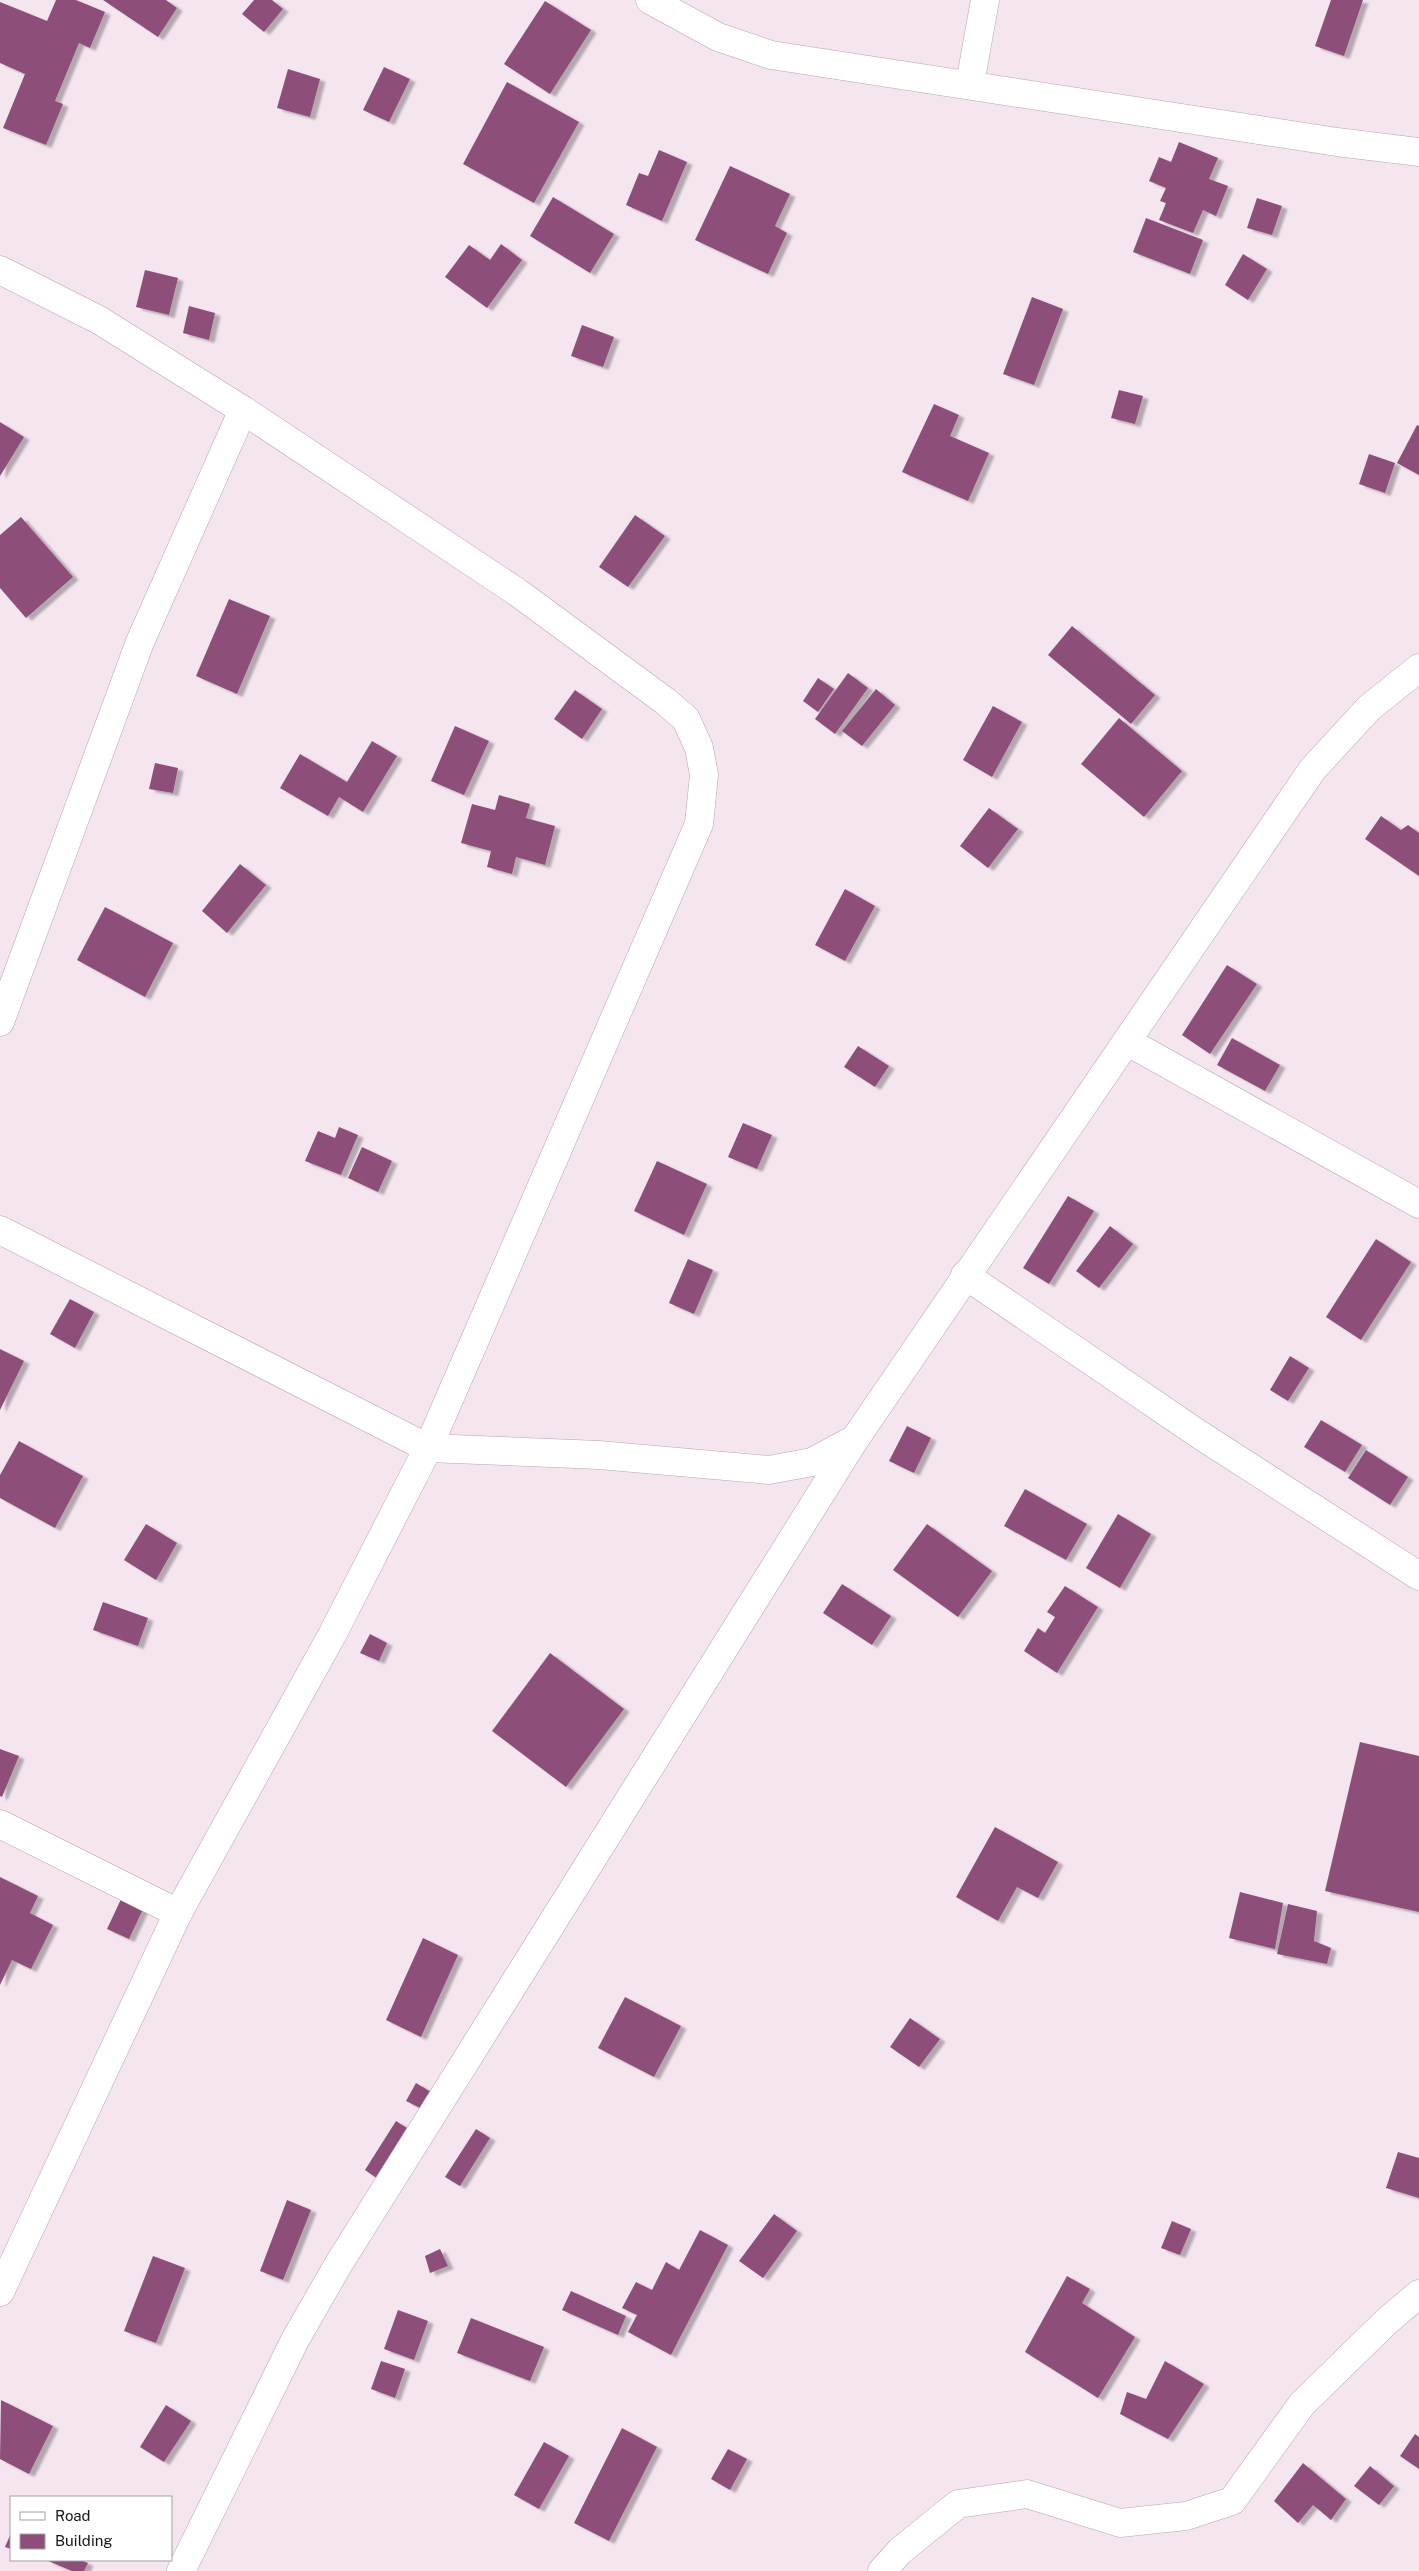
<svg xmlns="http://www.w3.org/2000/svg" width="1419" height="2571" font-family="'Public Sans',sans-serif">
  <style>
    .building { fill: #8d4f7a; filter: url(#shadow) }
    .lines { fill: none; stroke-linecap: round; stroke-linejoin: round }
    .minor-casing { stroke: #b5a6af; stroke-width: 29 }
    .minor { stroke: #fff; stroke-width: 28 }
  </style>
  <defs>
    <filter id="shadow"><feDropShadow dx="5.5" dy="3" stdDeviation="1" flood-color="#0004"/></filter>
  </defs>
  <rect width="100%" height="100%" fill="#f5e5ef"/>
  <g class="building">
    <polygon points="56,0 76,0 105,12 90,48 79,43 55,101 63,104 46,145 3,128 25,74 0,63 0,2 47,21"/>
    <polygon points="103,0 166,0 177,8 158,37"/>
    <polygon points="254,0 272,0 283,9 264,32 242,14"/>
    <polygon points="1331,0 1363,0 1344,56 1315,46"/>
    <polygon points="545,1 591,30 550,94 504,64"/>
    <polygon points="384,67 410,79 389,122 363,110"/>
    <polygon points="288,69 320,79 310,117 277,108"/>
    <polygon points="507,82 579,122 534,203 463,164"/>
    <polygon points="1179,142 1218,158 1209,179 1228,186 1216,216 1203,210 1193,233 1159,220 1166,203 1160,201 1166,188 1149,181 1159,157 1171,162"/>
    <polygon points="659,150 687,162 662,221 626,205 639,173 648,176"/>
    <polygon points="730,166 790,194 775,226 787,233 768,274 695,240"/>
    <polygon points="553,197 614,234 590,273 530,236"/>
    <polygon points="1257,198 1282,206 1272,235 1247,228"/>
    <polygon points="1146,218 1203,240 1190,274 1133,252"/>
    <polygon points="501,244 522,260 487,308 445,277 469,245 490,260"/>
    <polygon points="1243,254 1267,269 1248,300 1225,285"/>
    <polygon points="145,270 178,278 169,315 136,307"/>
    <polygon points="1032,297 1063,309 1034,385 1003,374"/>
    <polygon points="189,306 215,313 209,340 183,333"/>
    <polygon points="582,325 614,337 603,367 571,356"/>
    <polygon points="1119,390 1143,396 1135,424 1111,418"/>
    <polygon points="934,404 959,415 950,436 989,453 968,501 902,472"/>
    <polygon points="0,422 24,437 0,476"/>
    <polygon points="1417,425 1419,426 1419,475 1397,463"/>
    <polygon points="1369,454 1395,463 1385,493 1359,484"/>
    <polygon points="635,515 665,536 628,587 599,567"/>
    <polygon points="21,517 73,577 26,618 0,588 0,535"/>
    <polygon points="229,599 270,616 237,694 196,676"/>
    <polygon points="1072,626 1155,695 1131,724 1048,655"/>
    <polygon points="848,673 868,688 835,734 815,719"/>
    <polygon points="818,678 834,689 818,712 803,701"/>
    <polygon points="876,689 895,705 862,746 842,731"/>
    <polygon points="575,690 602,709 582,739 554,719"/>
    <polygon points="993,706 1022,722 992,777 963,760"/>
    <polygon points="1119,718 1182,771 1144,817 1081,764"/>
    <polygon points="455,726 489,741 464,795 431,781"/>
    <polygon points="372,741 397,756 363,812 339,797 328,816 280,788 300,754 347,782"/>
    <polygon points="155,763 178,768 173,793 149,789"/>
    <polygon points="499,795 530,804 526,818 555,826 545,865 516,857 512,874 487,867 491,851 461,843 472,804 495,810"/>
    <polygon points="989,808 1018,829 988,868 960,846"/>
    <polygon points="1381,816 1401,830 1408,825 1419,833 1419,876 1365,839"/>
    <polygon points="240,864 266,885 227,933 202,911"/>
    <polygon points="845,889 875,906 845,961 815,945"/>
    <polygon points="105,907 173,943 145,997 77,960"/>
    <polygon points="1227,965 1257,984 1210,1054 1182,1035"/>
    <polygon points="1232,1038 1280,1065 1265,1091 1217,1065"/>
    <polygon points="858,1046 889,1066 875,1087 844,1067"/>
    <polygon points="743,1123 772,1135 757,1169 728,1157"/>
    <polygon points="339,1127 358,1135 341,1175 305,1161 318,1131 335,1138"/>
    <polygon points="362,1147 392,1161 378,1192 348,1178"/>
    <polygon points="657,1161 707,1184 684,1235 634,1211"/>
    <polygon points="1068,1196 1094,1211 1049,1284 1023,1268"/>
    <polygon points="1110,1226 1133,1244 1099,1288 1076,1271"/>
    <polygon points="1376,1239 1411,1262 1361,1340 1326,1317"/>
    <polygon points="688,1259 713,1270 694,1314 669,1303"/>
    <polygon points="70,1299 94,1312 75,1348 50,1334"/>
    <polygon points="0,1349 24,1361 0,1410"/>
    <polygon points="1290,1356 1309,1368 1288,1401 1270,1390"/>
    <polygon points="1321,1420 1362,1445 1345,1472 1304,1447"/>
    <polygon points="907,1426 931,1438 914,1473 889,1461"/>
    <polygon points="19,1441 83,1476 55,1528 0,1498 0,1475"/>
    <polygon points="1366,1450 1408,1477 1390,1505 1348,1478"/>
    <polygon points="1025,1489 1087,1524 1066,1560 1004,1526"/>
    <polygon points="1118,1514 1151,1534 1120,1588 1086,1568"/>
    <polygon points="146,1524 177,1543 156,1580 124,1560"/>
    <polygon points="927,1524 992,1571 958,1617 893,1570"/>
    <polygon points="842,1584 891,1616 872,1645 823,1613"/>
    <polygon points="1065,1586 1098,1607 1057,1673 1024,1651 1038,1628 1045,1633 1055,1617 1047,1612"/>
    <polygon points="103,1602 148,1618 138,1646 93,1630"/>
    <polygon points="370,1634 387,1643 379,1661 360,1653"/>
    <polygon points="550,1653 624,1709 566,1787 492,1731"/>
    <polygon points="1360,1742 1419,1756 1419,1912 1325,1891"/>
    <polygon points="0,1749 19,1756 2,1797 0,1796"/>
    <polygon points="995,1827 1058,1862 1038,1898 1017,1887 998,1921 956,1897"/>
    <polygon points="0,1877 38,1896 30,1913 53,1925 31,1969 12,1960 0,1985"/>
    <polygon points="1240,1892 1283,1903 1275,1949 1229,1938"/>
    <polygon points="122,1897 144,1907 129,1939 107,1929"/>
    <polygon points="1288,1904 1317,1911 1314,1941 1331,1948 1327,1964 1277,1954"/>
    <polygon points="423,1938 458,1955 421,2037 386,2020"/>
    <polygon points="625,1997 681,2026 654,2077 598,2048"/>
    <polygon points="910,2018 940,2039 919,2067 890,2047"/>
    <polygon points="416,2083 431,2092 422,2109 406,2101"/>
    <polygon points="396,2121 410,2130 378,2179 365,2170"/>
    <polygon points="476,2129 490,2138 460,2186 445,2177"/>
    <polygon points="1398,2152 1419,2158 1419,2198 1386,2188"/>
    <polygon points="287,2200 311,2210 283,2280 260,2271"/>
    <polygon points="774,2214 797,2231 763,2278 739,2261"/>
    <polygon points="1172,2221 1191,2229 1180,2255 1161,2248"/>
    <polygon points="700,2230 728,2245 671,2355 628,2332 637,2315 622,2308 636,2282 652,2290 666,2262 679,2270"/>
    <polygon points="440,2249 448,2266 430,2273 425,2256"/>
    <polygon points="153,2256 185,2268 156,2343 124,2331"/>
    <polygon points="1067,2276 1090,2289 1082,2303 1135,2337 1098,2398 1025,2352"/>
    <polygon points="571,2291 626,2316 618,2335 562,2310"/>
    <polygon points="398,2310 428,2321 414,2360 384,2349"/>
    <polygon points="471,2318 544,2347 530,2381 457,2353"/>
    <polygon points="381,2361 405,2369 395,2398 371,2389"/>
    <polygon points="1165,2361 1204,2384 1168,2439 1120,2414 1127,2392 1146,2399"/>
    <polygon points="1,2400 53,2426 29,2474 0,2459"/>
    <polygon points="166,2405 191,2421 164,2462 140,2447"/>
    <polygon points="622,2428 657,2447 609,2541 574,2523"/>
    <polygon points="1415,2434 1419,2437 1419,2469 1400,2456"/>
    <polygon points="544,2442 569,2456 539,2509 514,2495"/>
    <polygon points="728,2449 747,2459 730,2490 711,2479"/>
    <polygon points="1303,2463 1346,2499 1331,2520 1313,2505 1298,2523 1274,2501"/>
    <polygon points="1370,2466 1394,2486 1379,2505 1354,2486"/>
    <polygon points="11,2533 11,2549 5,2547"/>
    <polygon points="46,2560 80,2560 88,2563 84,2571 72,2571"/>
  </g>
  <g class="lines">
    <g class="minor-casing">
      <g id="minor">
        <polyline points="650,0 718,37 771,55 1337,142 1419,152"/>
        <polyline points="970,84 985,0"/>
        <polyline points="0,270 99,320 243,410 517,592 665,701 686,719 699,748 704,775 699,824 428,1448 332,1635 178,1913 0,2292"/>
        <polyline points="0,1022 140,642 243,410"/>
        <polyline points="1128,1042 1419,1204"/>
        <polyline points="0,1230 428,1448 599,1455 769,1470 812,1462 853,1440"/>
        <polyline points="965,1275 1200,1435 1419,1576"/>
        <polyline points="0,1824 178,1913"/>
        <polyline points="181,2571 295,2340 338,2265 855,1439 1312,770 1369,708 1419,668"/>
        <polyline points="882,2571 900,2551 958,2504 1027,2494 1120,2523 1186,2516 1232,2501 1302,2404 1387,2321 1419,2294"/>
      </g>
    </g>
    <use href="#minor" class="minor"/>
  </g>
  <rect x="10" y="2496" width="162" height="65" fill="#ffffff" stroke="#a3a1a2"/>
  <rect x="20" y="2512" width="25" height="8" fill="#ffffff" stroke="#a3a1a2"/>
  <text x="55" y="2521" font-size="15" fill="#191417">Road</text>
  <rect x="20" y="2534" width="25" height="15" fill="#8d4f7a" stroke="#a3a1a2"/>
  <text x="55" y="2546" font-size="15" fill="#191417">Building</text>
</svg>
